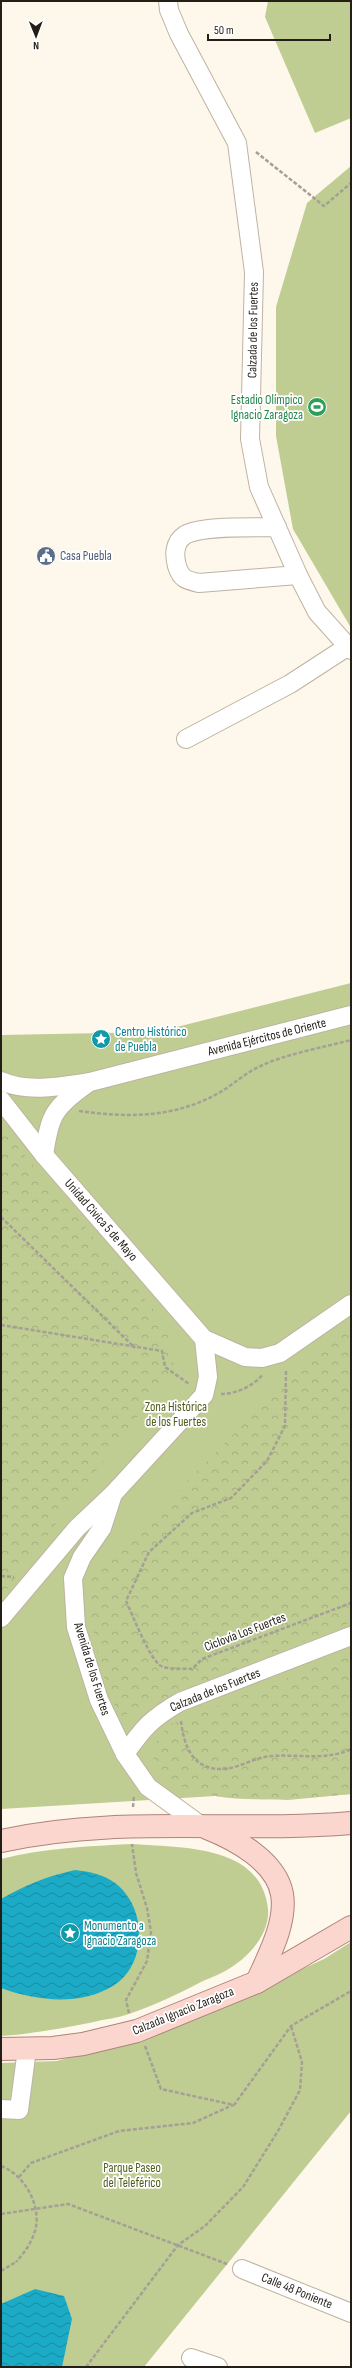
<svg xmlns="http://www.w3.org/2000/svg" width="352" height="2368" font-family="'Sofia Sans Condensed',sans-serif">
  <style>
    .green { fill: #bfcd93 }
    .forest { fill: url(#forest-crowns) }
    .water { fill: url(#water-waves) }
    .lines { fill: none; stroke-linecap: round; stroke-linejoin: round }
    .minor-casing { stroke: #beb3a1; stroke-width: 20 }
    .major-casing { stroke: #ae837a; stroke-width: 24 }
    .path { stroke: #a59f95; stroke-width: 2.5; stroke-dasharray: 4 2; stroke-linecap: butt }
    .minor { stroke: #fff; stroke-width: 18 }
    .major { stroke: #fbd6ce; stroke-width: 22 }
    .path-bridge { stroke: #a59f95; stroke-width: 2.5; stroke-dasharray: 4 2; stroke-linecap: butt }
    .labels { text-anchor: middle; dominant-baseline: central; stroke-width: 3.5; stroke-linejoin: round; paint-order: stroke }
    .street-label { font-size: 13px; fill: #231e18; stroke: #fff }
    .leisure-label { font-size: 13px; fill: #27864d; stroke: #fff; text-anchor: end }
    .service-label { font-size: 13px; fill: #4e5e75; stroke: #fff; text-anchor: start }
    .culture-label { font-size: 13px; fill: #0d838f; stroke: #fff; text-anchor: start }
    .park-label { font-size: 13px; fill: #505c1e; stroke: #fff }
  </style>
  <defs>
    <pattern id="forest-crowns" width="20" height="18" patternUnits="userSpaceOnUse"><rect width="20" height="18" fill="#bfcd93"/><path d="M2 6a3 3 0 1 1 6 0M12 15a3 3 0 1 1 6 0" fill="none" stroke="#a4b07e"/></pattern>
    <pattern id="water-waves" width="16" height="10" patternUnits="userSpaceOnUse"><rect width="16" height="10" fill="#1cabc6"/><path d="M0 5q4-4 8 0t8 0" fill="none" stroke="#188ba0"/></pattern>
  </defs>
  <rect width="100%" height="100%" fill="#fef7eb"/>
  <g class="green">
    <polygon points="268,1 351,1 351,118 315,133 265,17"/>
    <polygon points="351,166 351,628 293,529 276,436 276,307 307,203"/>
    <polygon points="351,983 351,1794 288,1800 215,1796 1,1809 1,1035 157,1032"/>
    <path d="M132 1844C182 1848 261 1844 268 1909 270 1931 253 1952 236 1964 226 1972 212 1977 201 1982 178 1994 153 2006 129 2014 118 2018 105 2019 94 2022 62 2028 33 2034 1 2036V1859C44 1848 89 1846 132 1844Z"/>
    <polygon points="351,1942 351,2111 144,2367 1,2367 1,2063 57,2061 176,2027 324,1959"/>
  </g>
  <g class="forest">
    <polygon points="1,1126 169,1328 174,1368 1,1597"/>
    <polygon points="351,1328 351,1622 119,1717 100,1666 89,1608 91,1577 269,1399"/>
    <path d="M351 1653V1794C303 1798 225 1807 181 1786 173 1782 165 1776 157 1772L151 1749 169 1725Z"/>
  </g>
  <g class="water">
    <path d="M75 1870C90 1872 103 1874 115 1883 147 1907 148 1964 113 1986 80 2006 36 2001 1 1988V1899C25 1885 48 1876 75 1870Z"/>
    <polygon points="35,2289 64,2296 72,2319 62,2367 1,2367 1,2304"/>
  </g>
  <g class="lines">
    <g class="minor-casing">
      <g id="minor">
        <polyline points="168,1 169,10 179,34 237,143 254,272 250,439 259,487 298,575 317,612 351,650"/>
        <path d="M277 527C256 528 202 525 185 535 174 542 174 555 177 566 181 579 186 580 199 583L298 575"/>
        <polyline points="186,739 290,684 347,647"/>
        <path d="M1 1081C27 1093 63 1086 90 1082L351 1015"/>
        <polyline points="1,1100 44,1155 204,1339 245,1357 262,1358 280,1353 351,1304"/>
        <path d="M44 1155C50 1113 54 1108 88 1083"/>
        <polyline points="1,1618 77,1528 113,1494"/>
        <polyline points="125,1754 99,1700 76,1627 73,1578 82,1557 102,1528 113,1494 204,1395 208,1377 204,1339"/>
        <path d="M199 1824 148 1787 125 1754C143 1728 152 1718 180 1702L351 1636"/>
        <polyline points="1,2109 19,2110 27,2049"/>
        <polyline points="242,2269 351,2313"/>
        <polyline points="191,2358 218,2367"/>
      </g>
    </g>
    <g class="major-casing">
      <g id="major">
        <path d="M207 1828C235 1839 276 1861 282 1894 287 1923 268 1957 257 1982"/>
        <path d="M1 1841C118 1815 233 1833 351 1823"/>
        <polyline points="1,2049 53,2048 83,2044 137,2031 257,1982 351,1927"/>
      </g>
    </g>
    <g class="path">
      <polyline points="256,152 324,206 351,183"/>
      <path d="M79 1111C129 1118 177 1118 222 1091 235 1083 248 1071 263 1065 286 1054 325 1047 351 1040"/>
      <polyline points="1,1217 135,1348"/>
      <polyline points="1,1325 162,1351 165,1367 189,1384"/>
      <path d="M286 1371 285 1426 267 1461 231 1498 192 1513 149 1552 126 1601C133 1616 150 1660 161 1666 169 1670 184 1668 192 1669L202 1659 351 1603"/>
      <path d="M221 1394C236 1394 254 1386 263 1374"/>
      <polyline points="1,1576 14,1577"/>
      <path d="M181 1721C184 1747 193 1771 225 1769 241 1767 256 1757 272 1756 299 1754 326 1761 351 1749"/>
      <polyline points="133,1807 134,1796"/>
      <polyline points="129,2013 126,2000 147,1961 151,1932 147,1908 136,1873 132,1844"/>
      <polyline points="145,2046 161,2089 234,2105 291,2026 351,1991"/>
      <polyline points="19,2177 31,2163 119,2131 193,2123 233,2105"/>
      <polyline points="1,2214 68,2204 227,2264"/>
      <polyline points="1,2271 16,2262"/>
      <polyline points="86,2367 178,2245 205,2226 243,2187 278,2131 300,2090 302,2062 291,2026"/>
    </g>
    <use href="#minor" class="minor"/>
    <use href="#major" class="major"/>
    <path class="path-bridge" d="M1 2166C25 2175 42 2206 35 2231 31 2244 24 2253 16 2262"/>
  </g>
  <defs>
    <g id="stadium-disc" transform="scale(1)"><circle r="9.5" fill="#2e9e5b" stroke="#fff"/><path d="M0-5a6.5 5 0 1 0 0 10a6.5 5 0 1 0 0-10ZM-3.5-1.8h7v3.6h-7Z" fill="#fff"/></g>
    <g id="civic-disc" transform="scale(1)"><circle r="9.5" fill="#5c6f8a" stroke="#fff"/><path d="M-.6-6.5H3V-4.5H.6V-3L4-1V1h2V6H-6V1h2V-1L-.6-3ZM-1.2 2.5V6h2.4V2.5Z" fill="#fff"/></g>
    <g id="sight-disc" transform="scale(1)"><circle r="9.5" fill="#0f9aa8" stroke="#fff"/><path d="M0-6L1.8-2.2L6-1.7L2.9 1.2L3.7 5.4L0 3.3L-3.7 5.4L-2.9 1.2L-6-1.7L-1.8-2.2Z" fill="#fff"/></g>
  </defs>
  <g fill-rule="evenodd">
    <use href="#stadium-disc" x="317" y="407"/>
    <use href="#civic-disc" x="46" y="556"/>
    <use href="#sight-disc" x="101" y="1039"/>
    <use href="#sight-disc" x="70" y="1933"/>
  </g>
  <g class="labels">
    <g class="street-label">
      <text transform="translate(253 330) rotate(-89)">Calzada de los Fuertes</text>
      <text transform="translate(267 1037) rotate(-14)">Avenida Ejércitos de Oriente</text>
      <text transform="translate(101 1220) rotate(49)">Unidad Civica 5 de Mayo</text>
      <text transform="translate(245 1632) rotate(-21)">Ciclovía Los Fuertes</text>
      <text transform="translate(92 1669) rotate(73)">Avenida de los Fuertes</text>
      <text transform="translate(215 1690) rotate(-22)">Calzada de los Fuertes</text>
      <text transform="translate(183 2011) rotate(-22)">Calzada Ignacio Zaragoza</text>
      <text transform="translate(297 2291) rotate(22)">Calle 48 Poniente</text>
    </g>
    <g class="leisure-label">
      <text x="303" y="400">Estadio Olímpico<tspan x="303" dy="15">Ignacio Zaragoza</tspan></text>
    </g>
    <g class="service-label">
      <text x="60" y="556">Casa Puebla</text>
    </g>
    <g class="culture-label">
      <text x="115" y="1032">Centro Histórico<tspan x="115" dy="15">de Puebla</tspan></text>
      <text x="84" y="1926">Monumento a<tspan x="84" dy="15">Ignacio Zaragoza</tspan></text>
    </g>
    <g class="park-label">
      <text x="176" y="1407">Zona Histórica<tspan x="176" dy="15">de los Fuertes</tspan></text>
      <text x="132" y="2168">Parque Paseo<tspan x="132" dy="15">del Teleférico</tspan></text>
    </g>
  </g>
  <rect width="352" height="2368" fill="none" stroke="#231e18" stroke-width="4"/>
  <g transform="translate(36 36) rotate(179)" stroke="#ffffff" stroke-width="3" paint-order="stroke">
  <path d="M0-3L7 15L0 10L-7 15Z" fill="#231e18"/>
  <text y="-6" font-size="11" font-weight="bold" text-anchor="middle" fill="#231e18">N</text>
  </g>
  <path d="M208 34v6h122v-6" fill="none" stroke="#231e18" stroke-width="2"/>
  <text x="214" y="34" font-size="12" fill="#231e18" stroke="#ffffff" stroke-width="3" paint-order="stroke">50 m</text>
</svg>
